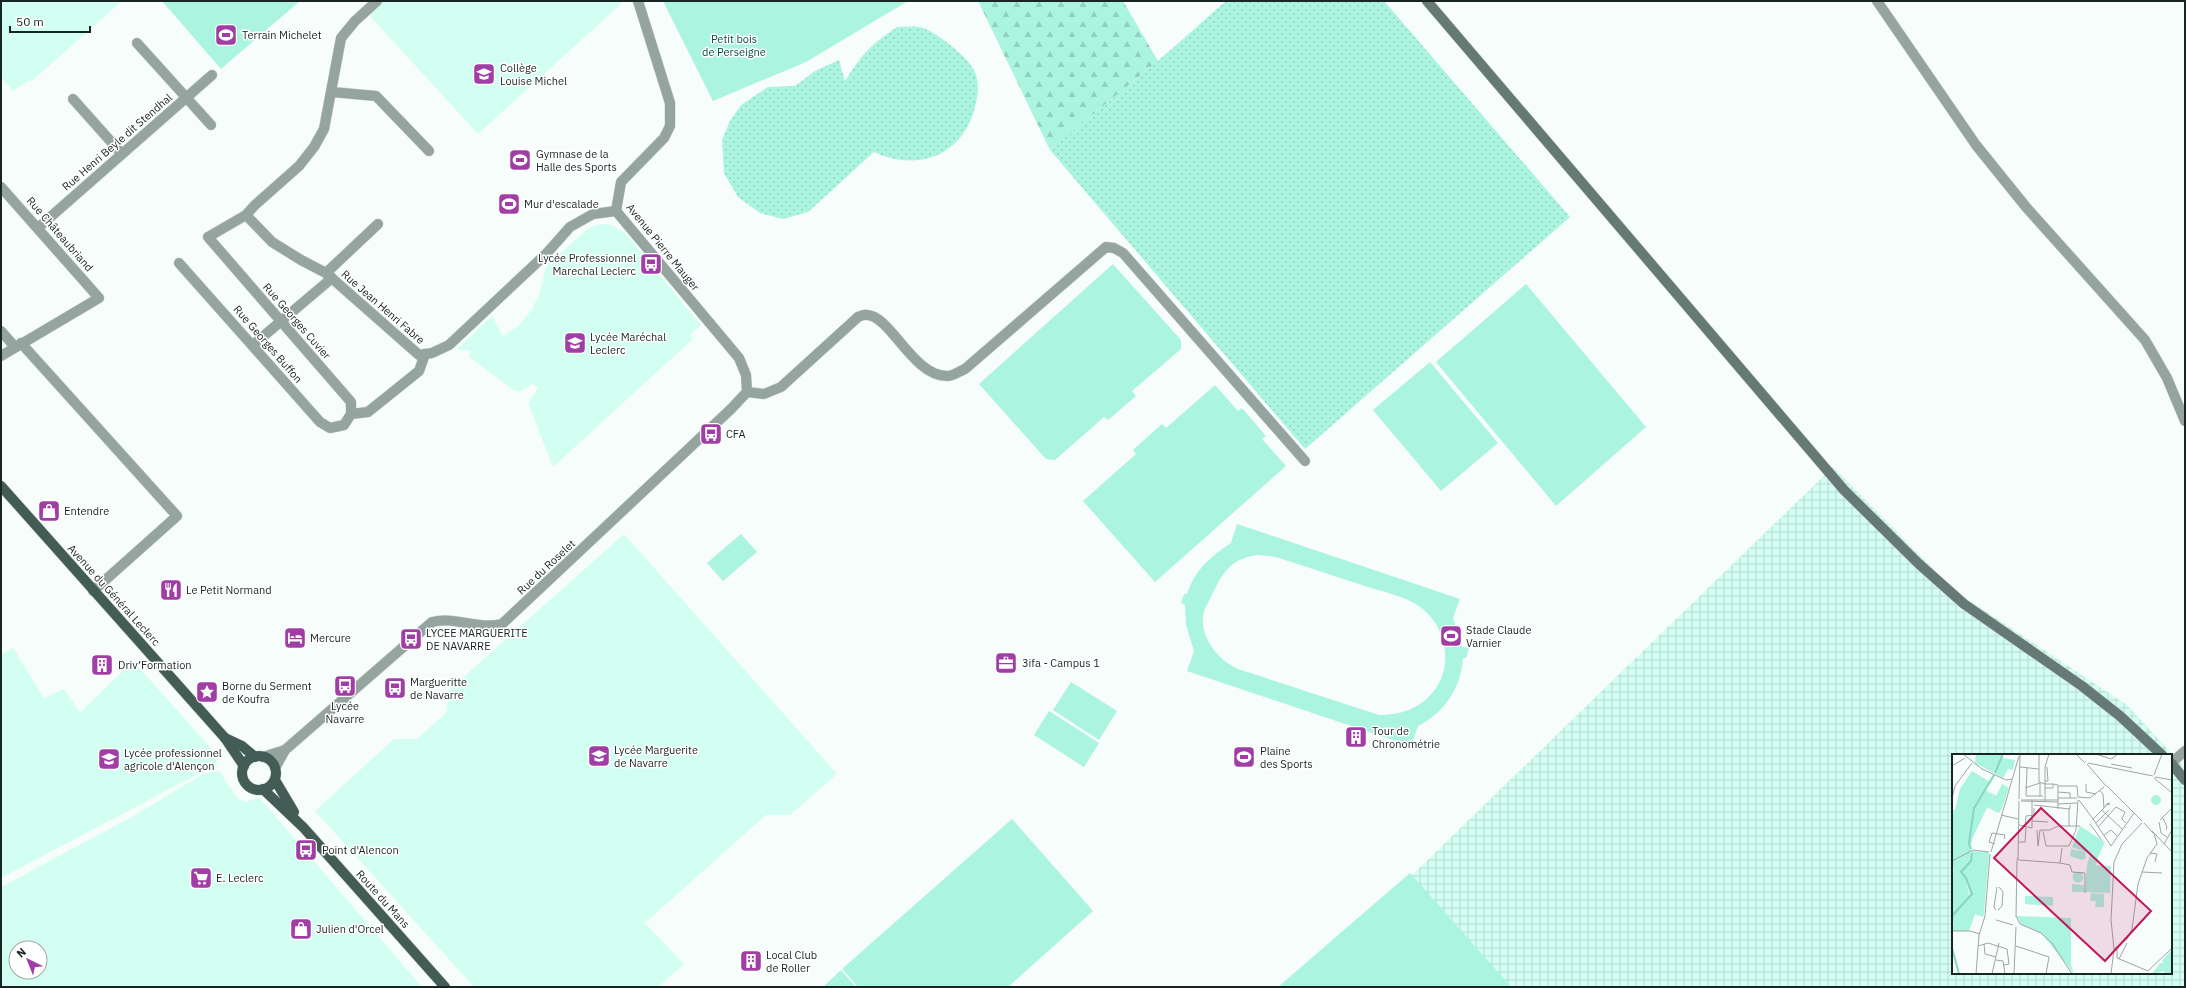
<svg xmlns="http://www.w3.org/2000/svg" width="2186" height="988" font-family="'IBM Plex Sans',sans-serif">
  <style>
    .built { fill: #d3fff3; fill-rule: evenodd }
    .industrial { fill: url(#industrial-grid); fill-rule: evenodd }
    .green { fill: #aaf4e0; fill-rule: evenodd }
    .forest { fill: url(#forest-firs) }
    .garden { fill: url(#garden-dots) }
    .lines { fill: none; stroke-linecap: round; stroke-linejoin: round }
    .street-casing { stroke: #d3dad8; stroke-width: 11 }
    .secondary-casing { stroke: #d3dad8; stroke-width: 11 }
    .primary-casing { stroke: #d3dad8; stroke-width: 11 }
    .street { stroke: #96a4a0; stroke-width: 10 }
    .secondary { stroke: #657a74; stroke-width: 10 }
    .primary { stroke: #435c55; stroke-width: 10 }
    .labels { text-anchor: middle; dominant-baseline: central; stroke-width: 3; stroke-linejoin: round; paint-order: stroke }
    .poi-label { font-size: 11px; fill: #192522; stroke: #fff; text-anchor: start }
    .park-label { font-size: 11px; fill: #044d40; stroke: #fff }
    .street-label { font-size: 11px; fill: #192522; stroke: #fff }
    .inset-river { fill: none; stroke: #86d6c2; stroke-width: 2 }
    .inset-road { fill: none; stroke: #9ea7a4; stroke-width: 1 }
    .view { fill: #c2185b; fill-opacity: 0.15; stroke: #c2185b; stroke-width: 2 }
    .inset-edge { fill: none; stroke: #192522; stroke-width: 2 }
  </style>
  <defs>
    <pattern id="industrial-grid" width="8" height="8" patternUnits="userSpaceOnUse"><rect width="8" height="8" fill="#d3fff3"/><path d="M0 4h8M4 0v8" fill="none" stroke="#b5dad0"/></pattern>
    <pattern id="forest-firs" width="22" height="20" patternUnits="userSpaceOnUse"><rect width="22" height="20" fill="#aaf4e0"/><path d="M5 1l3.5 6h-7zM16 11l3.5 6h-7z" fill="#92d1c0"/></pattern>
    <pattern id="garden-dots" width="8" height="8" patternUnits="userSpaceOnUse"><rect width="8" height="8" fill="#aaf4e0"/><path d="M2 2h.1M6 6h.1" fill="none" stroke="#92d1c0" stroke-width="1.8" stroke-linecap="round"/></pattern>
  </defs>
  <rect width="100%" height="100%" fill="#f7fdfb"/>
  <g class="built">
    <polygon points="1,1 122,1 32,81 28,81 13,91 1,77"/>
    <polygon points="383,1 620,1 621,4 478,134 368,14"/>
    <polygon points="605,224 614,226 625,233 701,325 690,335 693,339 553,467 528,403 538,388 533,384 518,392 512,389 469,357 471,350 459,350 458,348 492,316 503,336 518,326 531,311 539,295 546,267 586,230 595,225"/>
    <polygon points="624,534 837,774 790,815 766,815 645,923 684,964 658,987 474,987 315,811 394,739 417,739 446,713 449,690"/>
    <polygon points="13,648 44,698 64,689 80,713 133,661 216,754 217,764 1,878 1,655"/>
    <path d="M219 771 238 799 246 802 259 797 422 987H1V887L137 814 203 774ZM16 948H40V972H16Z"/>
  </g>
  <path class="industrial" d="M1833 467 1955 591 2127 705 2185 768V987H1508L1409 878ZM1953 755H2171V973H1953Z"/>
  <g class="green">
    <polygon points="162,1 300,1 221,69"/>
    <polygon points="663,1 908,1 806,62 713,101"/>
    <polygon points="1113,264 1181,340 1181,349 1132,391 1136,396 1108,420 1104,417 1055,460 1046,459 979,384"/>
    <polygon points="1526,284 1646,427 1556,506 1436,362"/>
    <polygon points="1430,362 1498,443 1441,491 1373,410"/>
    <polygon points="1215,385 1238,411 1242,408 1266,436 1262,439 1286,466 1155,582 1083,501 1136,454 1133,450 1162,424 1166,428"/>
    <path d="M1237 524 1460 599 1453 618 1462 647 1469 648 1466 658H1463C1461 688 1445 712 1418 726L1411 746 1187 671 1194 651 1186 625 1185 605 1181 603 1184 594H1187C1195 570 1210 557 1231 543ZM1258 555 1276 557C1307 567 1337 577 1368 587 1387 593 1409 597 1424 610 1445 628 1452 661 1438 685 1424 707 1404 715 1379 715L1238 669C1217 659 1198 636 1204 611 1219 583 1223 559 1258 555Z"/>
    <polygon points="741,534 757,552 723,581 707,563"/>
    <polygon points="1071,682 1117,711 1099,740 1053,710"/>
    <polygon points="1049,711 1099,743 1084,767 1034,735"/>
    <polygon points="1012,819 1093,911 1008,987 858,987 842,969"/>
    <polygon points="1410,873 1511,987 1278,987 1395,886"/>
    <polygon points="841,970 856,987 823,987"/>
  </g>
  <polygon class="forest" points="978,1 1123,1 1158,61 1050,150"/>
  <g class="garden">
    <polygon points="1226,1 1384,1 1570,217 1305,449 1050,150 1158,61"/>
    <path d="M897 27C904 27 912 26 919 27 928 28 943 39 950 45 960 53 972 63 976 75 980 89 977 100 973 114 958 158 915 171 874 152L808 212 783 219 760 213 738 197 724 173 722 140 730 121 741 105 768 87 795 86 815 71 839 60 845 81C863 53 869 46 897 27Z"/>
  </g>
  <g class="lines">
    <g class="street-casing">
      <g id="street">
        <polyline points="1877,1 1976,145 2026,207 2145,340 2167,378 2185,421"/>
        <polyline points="137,43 211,125"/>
        <polyline points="332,92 376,96 429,151"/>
        <polyline points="73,99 122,154"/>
        <polyline points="1,187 99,298 1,356"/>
        <polyline points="616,211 621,182 664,138 670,126 670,103 638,1"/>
        <polyline points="246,215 272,242 301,260 326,273 419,355 432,353 449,345 546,254 570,227 593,214 616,211"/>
        <polyline points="39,227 212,75"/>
        <polyline points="179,263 320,422 330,428 344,425 351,414 351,402 208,237 246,215 255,205 299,166 314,147 324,129 341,38 355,21 377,1"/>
        <polyline points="326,273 378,224"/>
        <polyline points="1,331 15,347"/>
        <polyline points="21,343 177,516 93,591"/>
        <polyline points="253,345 332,278"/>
        <path d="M747 392 764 394 781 387 858 317C860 316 864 314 867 315 891 316 913 377 948 376 953 376 960 371 965 369L1106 247 1114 248 1123 253 1305 461"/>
        <polyline points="351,414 368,412 419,371 425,354"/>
        <polyline points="263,757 285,750"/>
        <polyline points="2171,763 2185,751"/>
        <path d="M275 768 285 750 432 622C455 616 477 630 502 624L731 409 747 392 746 375 739 358 616 211"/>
      </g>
    </g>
    <g class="secondary-casing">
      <g id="secondary">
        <polyline points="1427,1 1844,490 1919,564 1964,604 2082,686 2120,716 2162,755"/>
        <polyline points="2171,763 2185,780"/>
      </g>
    </g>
    <g class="primary-casing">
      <g id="primary">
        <polyline points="1,486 225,738 244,766"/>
        <polyline points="225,738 242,746 255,757"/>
        <circle cx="259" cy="773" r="17"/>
        <polyline points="275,780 294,812"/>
        <polyline points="263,789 303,827 445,987"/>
      </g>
    </g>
    <use href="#street" class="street"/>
    <use href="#secondary" class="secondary"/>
    <use href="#primary" class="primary"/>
  </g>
  <defs>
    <g id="stadium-square" transform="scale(1.15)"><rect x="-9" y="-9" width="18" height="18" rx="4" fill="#a03ea5" stroke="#fff"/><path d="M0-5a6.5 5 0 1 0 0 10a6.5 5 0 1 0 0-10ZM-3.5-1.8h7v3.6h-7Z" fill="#fff"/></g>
    <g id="school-square" transform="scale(1.15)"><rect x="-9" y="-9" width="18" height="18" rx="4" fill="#a03ea5" stroke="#fff"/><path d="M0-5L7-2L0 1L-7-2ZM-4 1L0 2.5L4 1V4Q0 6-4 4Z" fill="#fff"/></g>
    <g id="bus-square" transform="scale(1.15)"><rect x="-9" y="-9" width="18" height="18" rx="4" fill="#a03ea5" stroke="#fff"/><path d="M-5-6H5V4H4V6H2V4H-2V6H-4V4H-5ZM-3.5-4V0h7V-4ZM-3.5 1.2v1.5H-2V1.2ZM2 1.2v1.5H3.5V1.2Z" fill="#fff"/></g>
    <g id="shop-square" transform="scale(1.15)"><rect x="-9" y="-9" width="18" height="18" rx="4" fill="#a03ea5" stroke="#fff"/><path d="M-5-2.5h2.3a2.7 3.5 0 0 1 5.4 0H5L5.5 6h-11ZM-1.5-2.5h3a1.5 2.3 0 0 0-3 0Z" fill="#fff"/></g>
    <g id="restaurant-square" transform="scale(1.15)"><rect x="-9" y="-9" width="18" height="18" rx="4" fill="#a03ea5" stroke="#fff"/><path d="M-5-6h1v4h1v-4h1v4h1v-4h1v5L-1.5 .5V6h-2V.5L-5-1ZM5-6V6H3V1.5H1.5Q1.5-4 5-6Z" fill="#fff"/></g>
    <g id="hotel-square" transform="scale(1.15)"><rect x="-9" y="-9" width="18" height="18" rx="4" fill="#a03ea5" stroke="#fff"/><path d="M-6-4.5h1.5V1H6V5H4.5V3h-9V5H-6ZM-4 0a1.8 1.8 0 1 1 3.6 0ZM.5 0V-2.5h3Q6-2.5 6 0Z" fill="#fff"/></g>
    <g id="office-square" transform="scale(1.15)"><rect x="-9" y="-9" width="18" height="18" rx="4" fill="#a03ea5" stroke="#fff"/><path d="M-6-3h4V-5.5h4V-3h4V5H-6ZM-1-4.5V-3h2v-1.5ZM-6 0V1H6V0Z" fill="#fff"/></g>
    <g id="building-square" transform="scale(1.15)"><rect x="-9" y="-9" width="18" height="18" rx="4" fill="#a03ea5" stroke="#fff"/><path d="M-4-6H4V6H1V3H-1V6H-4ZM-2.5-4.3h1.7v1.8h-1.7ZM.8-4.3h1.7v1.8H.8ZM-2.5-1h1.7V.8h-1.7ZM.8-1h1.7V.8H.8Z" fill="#fff"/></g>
    <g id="sight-square" transform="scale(1.15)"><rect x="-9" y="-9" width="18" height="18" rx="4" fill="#a03ea5" stroke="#fff"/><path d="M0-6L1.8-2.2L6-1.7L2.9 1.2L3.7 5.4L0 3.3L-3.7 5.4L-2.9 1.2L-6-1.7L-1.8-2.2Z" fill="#fff"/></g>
    <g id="supermarket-square" transform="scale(1.15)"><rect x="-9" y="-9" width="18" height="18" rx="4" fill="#a03ea5" stroke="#fff"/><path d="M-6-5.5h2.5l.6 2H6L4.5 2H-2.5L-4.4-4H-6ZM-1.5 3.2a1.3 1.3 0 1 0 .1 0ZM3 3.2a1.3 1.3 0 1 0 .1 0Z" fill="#fff"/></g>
  </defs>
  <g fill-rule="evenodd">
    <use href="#stadium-square" x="226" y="35"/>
    <use href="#school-square" x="484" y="74"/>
    <use href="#stadium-square" x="520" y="160"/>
    <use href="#stadium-square" x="509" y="204"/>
    <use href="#bus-square" x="651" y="264"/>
    <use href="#school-square" x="575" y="343"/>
    <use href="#bus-square" x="711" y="434"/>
    <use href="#shop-square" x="49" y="511"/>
    <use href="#restaurant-square" x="171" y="590"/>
    <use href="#stadium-square" x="1451" y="636"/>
    <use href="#hotel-square" x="295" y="638"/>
    <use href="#bus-square" x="411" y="639"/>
    <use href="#office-square" x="1006" y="663"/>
    <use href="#building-square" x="102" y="665"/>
    <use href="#bus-square" x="345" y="686"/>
    <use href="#bus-square" x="395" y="688"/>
    <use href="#sight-square" x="207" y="692"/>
    <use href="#building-square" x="1356" y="737"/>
    <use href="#school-square" x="599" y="756"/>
    <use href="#stadium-square" x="1244" y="757"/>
    <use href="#school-square" x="109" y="759"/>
    <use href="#bus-square" x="306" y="850"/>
    <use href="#supermarket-square" x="201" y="878"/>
    <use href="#shop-square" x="301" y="929"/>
    <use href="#building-square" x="751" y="961"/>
  </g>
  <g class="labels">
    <g class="poi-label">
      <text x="242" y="35">Terrain Michelet</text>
      <text x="500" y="68">Collège<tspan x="500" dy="13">Louise Michel</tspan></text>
      <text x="536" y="154">Gymnase de la<tspan x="536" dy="13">Halle des Sports</tspan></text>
      <text x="524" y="204">Mur d'escalade</text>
      <text x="636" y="258" text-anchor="end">Lycée Professionnel<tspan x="636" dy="13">Marechal Leclerc</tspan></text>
      <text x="590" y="337">Lycée Maréchal<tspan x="590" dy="13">Leclerc</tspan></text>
      <text x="726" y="434">CFA</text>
      <text x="64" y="511">Entendre</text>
      <text x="186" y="590">Le Petit Normand</text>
      <text x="1466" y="630">Stade Claude<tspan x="1466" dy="13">Varnier</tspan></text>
      <text x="426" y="633">LYCEE MARGUERITE<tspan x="426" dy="13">DE NAVARRE</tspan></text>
      <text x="310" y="638">Mercure</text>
      <text x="1022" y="663">3ifa - Campus 1</text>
      <text x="118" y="665">Driv’Formation</text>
      <text x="410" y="682">Margueritte<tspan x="410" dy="13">de Navarre</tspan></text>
      <text x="222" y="686">Borne du Serment<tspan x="222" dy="13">de Koufra</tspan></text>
      <text x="345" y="706" text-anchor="middle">Lycée<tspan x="345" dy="13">Navarre</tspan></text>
      <text x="1372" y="731">Tour de<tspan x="1372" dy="13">Chronométrie</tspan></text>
      <text x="614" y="750">Lycée Marguerite<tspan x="614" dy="13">de Navarre</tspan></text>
      <text x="1260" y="751">Plaine<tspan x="1260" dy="13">des Sports</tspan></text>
      <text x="124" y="753">Lycée professionnel<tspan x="124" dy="13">agricole d'Alençon</tspan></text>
      <text x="322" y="850">Point d'Alencon</text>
      <text x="216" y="878">E. Leclerc</text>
      <text x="316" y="929">Julien d'Orcel</text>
      <text x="766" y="955">Local Club<tspan x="766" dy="13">de Roller</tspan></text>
    </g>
    <g class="park-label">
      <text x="734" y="39">Petit bois<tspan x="734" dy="13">de Perseigne</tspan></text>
    </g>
    <g class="street-label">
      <text transform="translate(117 142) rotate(-41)">Rue Henri Beyle dit Stendhal</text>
      <text transform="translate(60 234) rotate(49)">Rue Châteaubriand</text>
      <text transform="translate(663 247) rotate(51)">Avenue Pierre Mauger</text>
      <text transform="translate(383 307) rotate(41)">Rue Jean Henri Fabre</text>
      <text transform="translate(297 321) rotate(49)">Rue Georges Cuvier</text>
      <text transform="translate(268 344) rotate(49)">Rue Georges Buffon</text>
      <text transform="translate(546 567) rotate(-43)">Rue du Roselet</text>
      <text transform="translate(114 595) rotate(48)">Avenue du Général Leclerc</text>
      <text transform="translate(383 899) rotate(48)">Route du Mans</text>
    </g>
  </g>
  <g transform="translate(1952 754)">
    <rect width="220" height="220" fill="#f7fdfb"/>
    <path d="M24 0H50L47 13 42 19 23 9ZM50 4 63 6 61 16 56 15 51 24 43 20ZM20 17 38 28 43 22 34 36 45 42 39 53 49 57 46 59 35 53 41 41 33 36 37 28 22 52 17 89 19 97 17 108 0 116V56H3L8 35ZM199 46a5 5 0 1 1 10 0a5 5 0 1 1-10 0ZM128 72 153 88 146 103 120 93ZM120.5 123a5.5 5.5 0 1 1 11 0a5.5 5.5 0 1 1-11 0ZM9 120 14 125 20 157 3 165 0 173V123ZM120 130 132 131V138H120ZM139 139 152 140V153H143L144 147H138ZM73 142 101 143V152L73 150ZM65 162 119 164V211L122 220 90 180 69 170ZM219 196 220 219 212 220V217L200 220 208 209H212L210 207Z" fill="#aaf4e0"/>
    <path d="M19 97 36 98 37 100 32 160 31 163 23 160 17 177H0L3 165 20 157 11 148 18 141 14 125 9 120 0 123 3 112 17 108ZM139 98 146 103 144 112 135 111Z" fill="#aaf4e0"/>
    <path d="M32 36 41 41 21 83 19 91 17 89 22 52Z" fill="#aaf4e0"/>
    <path d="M50 30 57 34 49 57 39 53Z" fill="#aaf4e0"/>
    <path d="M119 95 133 98 134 104 130 106 118 102ZM135 111 159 112 158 139 133 138Z" fill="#aaf4e0"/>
    <path class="inset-river" d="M43 19 51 0M19 95 17 89 22 54 42 21M0 162 20 140 14 124 9 118 19 107 20 99M0 194 7 220"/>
    <path class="inset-road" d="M11 0 30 15 54 26 60 25M87 0V28L93 30M124 0 133 9M144 0 159 5 166 0M136 9 201 22M135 10 154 32M159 10 180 14M0 12 13 4M68 13 87 15M75 14 74 42H91M202 21 210 0M203 23 220 26M202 24 220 39M93 27H96L95 13M101 30 106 31V55M134 30V38L144 40M106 32H125L126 43M155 32 190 67M73 34 88 29M93 34H101V30H93M106 38 118 39V44M88 42V29M126 43 138 44 152 33M0 44 3 32 20 9M106 44H125M67 45 68 0M69 46H106M127 46 141 65 152 54 151 40 148 37M69 47 106 48M93 48V13L97 0M106 50 125 49M82 51 118 55V51M152 54 154 51 156 49 158 50 154 51M150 56 170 75M49 61 66 65M211 64 215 73 214 76M141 65 159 92 182 59M208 66 220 54M80 67 96 68M207 68 209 79 215 83M144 69 157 56M192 69 201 79M138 70 149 85M67 71 80 74V46M73 72 74 62 82 61V54M117 72V55M146 73 164 53 173 58 170 65 174 69M85 76 86 92M91 77 94 92H117L124 76 126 46M200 77 220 98M152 81 159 76 166 83M66 88H73L74 73M43 90 37 88 40 79 53 81 52 85M212 90 220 76M86 92 88 76H98L106 72H128M39 98 67 2M198 99 205 100 203 108M65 104 66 106 67 47M67 106 108 109 110 94M0 107 21 96 37 98M108 109 118 111 120 118 133 119V139M190 118 210 119M44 156 42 153 45 133M46 156 50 152 51 138 47 133M64 162 68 170 89 179 100 189 120 220M64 163 65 106M44 166 61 171M0 177H18L28 180M32 190 33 200 44 203M26 192 36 189 55 195 57 210 52 211M64 192 97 203 94 220M165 194V204L196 217 220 194M162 195 175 185 180 175 186 130 195 104 205 90 202 79M167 205 175 189M44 206 51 207 53 220M24 220 27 181 33 162 38 100M40 220 47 189M62 220 64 173M159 220 162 195 159 166 162 108 170 90 190 69"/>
    <path class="view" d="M89 54 199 157 153 207 42 104Z"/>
    <rect width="220" height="220" class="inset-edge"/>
  </g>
  <rect width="2186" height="988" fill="none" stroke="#192522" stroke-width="4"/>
  <g transform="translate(28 960) rotate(317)"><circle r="19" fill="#ffffff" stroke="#a3a8a7"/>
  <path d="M0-3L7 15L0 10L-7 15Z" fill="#a03ea5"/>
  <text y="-6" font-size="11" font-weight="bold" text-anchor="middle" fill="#192522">N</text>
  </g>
  <path d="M10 26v6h80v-6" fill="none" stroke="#192522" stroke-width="2"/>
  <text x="16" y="26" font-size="12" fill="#192522" stroke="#ffffff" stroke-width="3" paint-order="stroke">50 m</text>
</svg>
